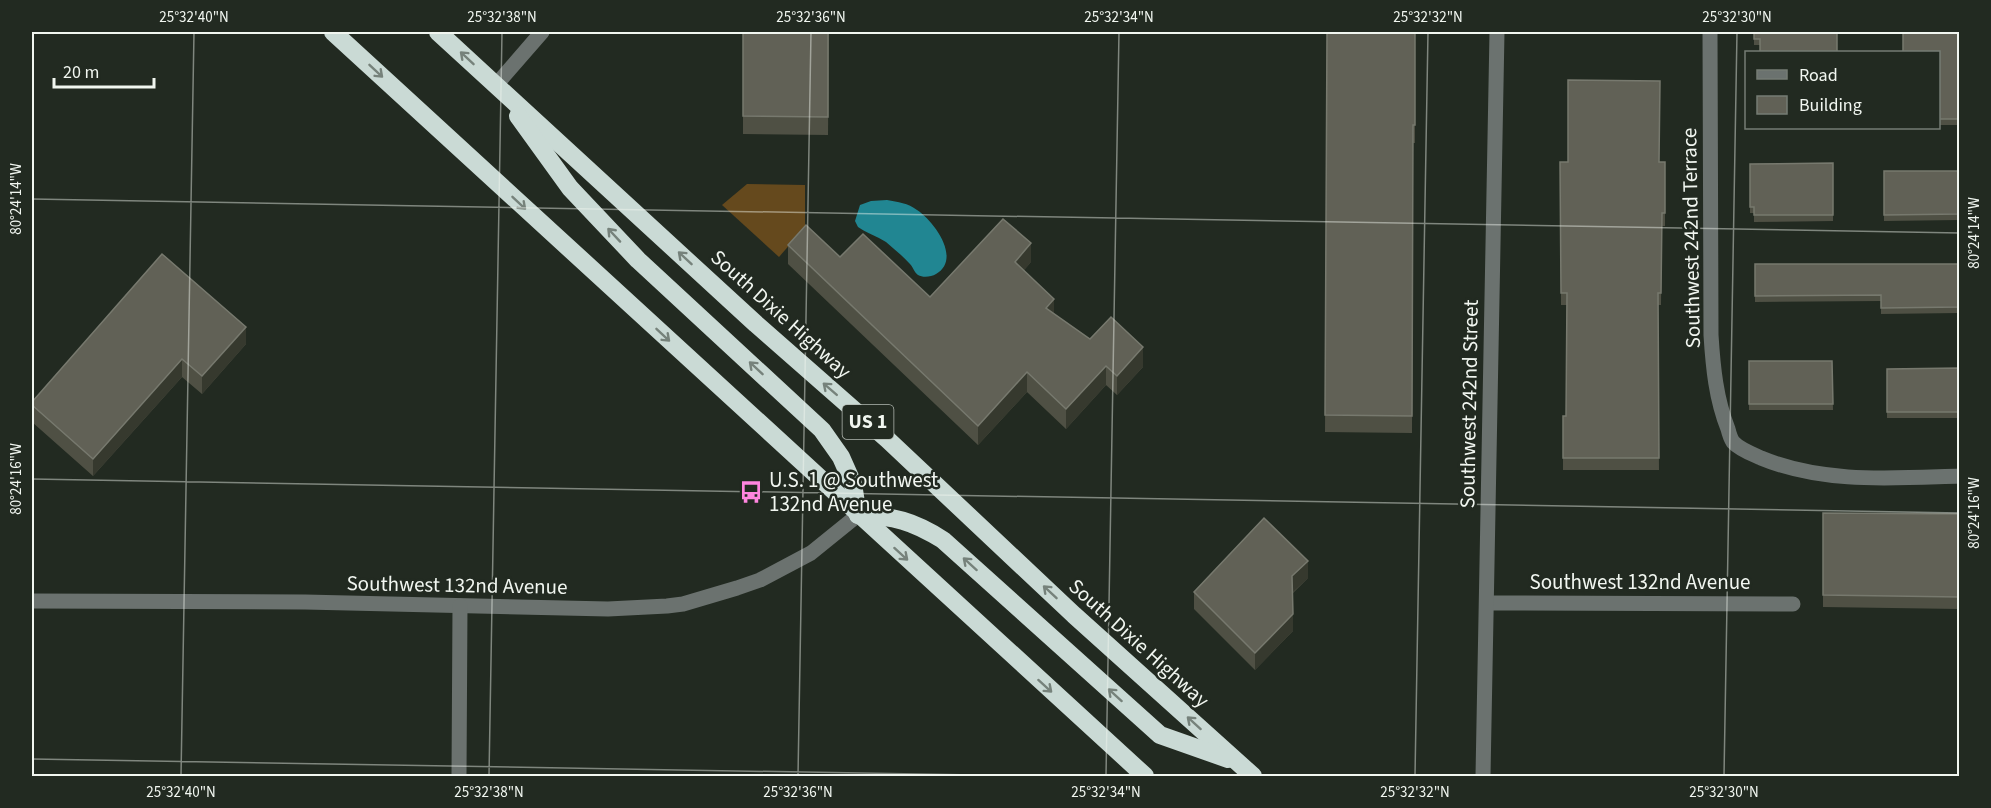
<svg xmlns="http://www.w3.org/2000/svg" width="1991" height="808" font-family="'Source Sans 3',sans-serif">
  <style>
    .green { fill: #65491d }
    .water { fill: #218692 }
    .lines { fill: none; stroke-linecap: round; stroke-linejoin: round }
    .minor { stroke: #6b726f; stroke-width: 15 }
    .highway { stroke: #cadad5; stroke-width: 18 }
    .wall { fill: #4f5044 }
    .shaded-wall { fill: #36392e }
    .building { fill: #616156; stroke: #77796e; stroke-width: 1.5 }
    .oneway { stroke: #76827b }
    .ticks { fill: none; stroke: #f1f6f0; stroke-width: 1.5; stroke-opacity: 0.45 }
    .labels { text-anchor: middle; dominant-baseline: central; stroke-width: 5; stroke-linejoin: round; paint-order: stroke }
    .shield { fill: #222a21; stroke: #b3b9b2; stroke-width: 1.5 }
    .shield-label { font-size: 20px; font-weight: bold; fill: #f1f6f0 }
    .street-label { font-size: 21px; fill: #f1f6f0; stroke: #222a21 }
    .poi-label { font-size: 21px; fill: #f1f6f0; stroke: #222a21; text-anchor: start }
    .neatline { fill: none; stroke: #f1f6f0; stroke-width: 2 }
    .ticks-label { font-size: 15px; text-anchor: middle; fill: #f1f6f0 }
  </style>
  <rect width="100%" height="100%" fill="#222a21"/>
  <polygon class="green" points="747,184 805,185 805,227 779,257 722,205"/>
  <path class="water" d="M887 200C898 202 908 203 917 210 934 221 962 259 936 274 931 277 923 278 918 275 914 272 913 267 910 264 903 256 894 249 886 242 877 236 866 233 858 227L855 221 860 205 871 201Z"/>
  <g class="lines">
    <g class="minor">
      <path d="M1710 32 1711 335C1713 367 1716 399 1728 429 1729 433 1731 439 1733 442 1739 449 1752 454 1761 458 1824 484 1893 478 1960 476"/>
      <polyline points="496,85 542,32"/>
      <polyline points="32,601 305,602 608,609 667,606 683,604 737,588 760,580 811,553 858,515"/>
      <polyline points="1488,603 1793,604"/>
      <polyline points="459,776 460,606"/>
      <polyline points="1483,776 1497,32"/>
    </g>
    <g class="highway">
      <polyline points="333,32 1145,776"/>
      <polyline points="438,32 756,324 887,439 1074,615 1253,776"/>
      <polyline points="518,116 570,188 638,260 822,430 841,457 853,484 858,515"/>
      <path d="M858 515C894 516 913 521 943 540L1160 735 1228 759"/>
    </g>
  </g>
  <g class="wall">
    <polygon points="743,32 829,32 828,135 743,134"/>
    <polygon points="1327,32 1415,32 1415,143 1413,143 1412,433 1325,432"/>
    <rect x="1566" y="32" width="100" height="2"/>
    <polygon points="1754,32 1837,32 1760,45 1754,45"/>
    <polygon points="1959,32 1959,125 1938,125 1938,52"/>
    <polygon points="1560,162 1665,162 1665,226 1662,226 1661,305 1658,305 1659,470 1563,470 1563,416 1566,416 1567,305 1561,305"/>
    <polygon points="1833,163 1833,221 1754,222 1754,213 1750,213 1750,164"/>
    <polygon points="1884,171 1959,171 1959,220 1884,221"/>
    <polygon points="788,245 840,257 930,297 1031,262 1024,270 1054,314 1090,339 1143,367 1117,395 1106,385 1066,429 1027,392 978,445 788,264"/>
    <polygon points="162,254 246,344 202,394 182,377 93,476 32,422 32,402"/>
    <polygon points="1755,264 1959,264 1959,313 1881,314 1881,301 1755,302"/>
    <polygon points="1749,361 1832,361 1833,410 1749,410"/>
    <polygon points="1959,368 1959,418 1887,418 1887,369"/>
    <polygon points="1823,513 1959,514 1959,609 1823,607"/>
    <polygon points="1308,578 1293,593 1293,631 1255,670 1194,609 1194,592"/>
  </g>
  <g class="shaded-wall">
    <polygon points="1031,243 1031,262 1015,281 1015,262"/>
    <polygon points="1054,299 1054,319 1046,308"/>
    <polygon points="246,327 246,344 202,394 202,376"/>
    <polygon points="1143,347 1143,367 1117,395 1117,376"/>
    <polygon points="182,359 182,377 93,476 93,459"/>
    <polygon points="1106,366 1106,385 1066,429 1066,409"/>
    <polygon points="1027,372 1027,392 978,445 978,426"/>
    <polygon points="1308,561 1308,578 1292,593 1292,576"/>
    <polygon points="1293,614 1293,631 1255,670 1255,653"/>
  </g>
  <g class="building">
    <polygon points="743,32 828,32 828,117 743,116"/>
    <polygon points="1327,32 1415,32 1415,125 1413,125 1412,416 1325,415"/>
    <polygon points="1754,32 1837,32 1837,52 1760,52 1760,39 1754,39"/>
    <polygon points="1903,32 1959,32 1959,119 1938,119 1938,52 1903,52"/>
    <polygon points="1568,80 1660,81 1659,162 1665,162 1665,213 1662,213 1661,293 1658,293 1659,458 1563,458 1563,416 1566,416 1567,293 1561,293 1560,162 1568,162"/>
    <polygon points="1833,163 1833,215 1754,215 1754,207 1750,207 1750,164"/>
    <polygon points="1884,171 1959,171 1959,214 1884,215"/>
    <polygon points="1003,219 1031,243 1015,262 1054,299 1046,308 1090,339 1111,317 1143,347 1117,376 1106,366 1066,409 1027,372 978,426 788,245 806,225 840,257 863,234 930,297"/>
    <polygon points="162,254 246,327 202,376 182,359 93,459 32,405 32,402"/>
    <polygon points="1755,264 1959,264 1959,307 1881,308 1881,295 1755,296"/>
    <polygon points="1749,361 1832,361 1833,404 1749,404"/>
    <polygon points="1959,368 1959,412 1887,412 1887,369"/>
    <polygon points="1823,513 1959,514 1959,597 1823,595"/>
    <polygon points="1264,518 1308,561 1292,576 1293,614 1255,653 1194,592"/>
  </g>
  <defs><path id="oneway-shaft" d="M-6 0H5M1.5-3L5.5 0L1.5 3" fill="none" stroke-width="1.6" stroke-linecap="round" stroke-linejoin="round" transform="scale(1.5)"/></defs>
  <g class="oneway">
    <use href="#oneway-shaft" transform="translate(467 58) rotate(-137)"/>
    <use href="#oneway-shaft" transform="translate(376 71) rotate(43)"/>
    <use href="#oneway-shaft" transform="translate(519 203) rotate(43)"/>
    <use href="#oneway-shaft" transform="translate(614 235) rotate(-133)"/>
    <use href="#oneway-shaft" transform="translate(685 258) rotate(-137)"/>
    <use href="#oneway-shaft" transform="translate(663 335) rotate(43)"/>
    <use href="#oneway-shaft" transform="translate(756 368) rotate(-137)"/>
    <use href="#oneway-shaft" transform="translate(830 389) rotate(-139)"/>
    <use href="#oneway-shaft" transform="translate(901 554) rotate(42)"/>
    <use href="#oneway-shaft" transform="translate(970 564) rotate(-138)"/>
    <use href="#oneway-shaft" transform="translate(1050 592) rotate(-137)"/>
    <use href="#oneway-shaft" transform="translate(1045 686) rotate(42)"/>
    <use href="#oneway-shaft" transform="translate(1115 695) rotate(-138)"/>
    <use href="#oneway-shaft" transform="translate(1194 723) rotate(-138)"/>
  </g>
  <path class="ticks" d="M32 199 1960 233M32 479 1960 513M32 759 1036 776M181 776 194 32M489 776 502 32M798 776 811 32M1106 776 1119 32M1415 776 1428 32M1724 776 1737 32"/>
  <defs>
    <g id="bus-bare" transform="scale(1.8)"><path d="M-5-6H5V4H4V6H2V4H-2V6H-4V4H-5ZM-3.5-4V0h7V-4ZM-3.5 1.2v1.5H-2V1.2ZM2 1.2v1.5H3.5V1.2Z" fill="#ff85df" stroke="#222a21" stroke-width="2.5" paint-order="stroke"/></g>
  </defs>
  <g fill-rule="evenodd">
    <use href="#bus-bare" x="751" y="492"/>
  </g>
  <g class="labels">
    <rect class="shield" x="842.5" y="405" width="51" height="34" rx="4.5"/>
    <g class="shield-label">
      <text x="868" y="422">US 1</text>
    </g>
    <g class="street-label">
      <text transform="translate(1691 238) rotate(-91)">Southwest 242nd Terrace</text>
      <text transform="translate(781 314) rotate(42)">South Dixie Highway</text>
      <text transform="translate(1469 404) rotate(-89)">Southwest 242nd Street</text>
      <text x="1640" y="582">Southwest 132nd Avenue</text>
      <text transform="translate(457 585) rotate(1)">Southwest 132nd Avenue</text>
      <text transform="translate(1139 643) rotate(42)">South Dixie Highway</text>
    </g>
    <g class="poi-label">
      <text x="769" y="480">U.S. 1 @ Southwest<tspan x="769" dy="24">132nd Avenue</tspan></text>
    </g>
  </g>
  <rect width="1991" height="808" fill="none" stroke="#222a21" stroke-width="66"/>
  <rect x="1745" y="51" width="195" height="78" fill="#222a21" stroke="#757c74" stroke-width="1.5"/>
  <rect x="1757" y="70" width="30" height="9" fill="#6b726f" stroke="#757c74" stroke-width="1.5"/>
  <text x="1799" y="81" font-size="18" fill="#f1f6f0">Road</text>
  <rect x="1757" y="96" width="30" height="18" fill="#616156" stroke="#757c74" stroke-width="1.5"/>
  <text x="1799" y="111" font-size="18" fill="#f1f6f0">Building</text>
  <path d="M54 78v9h100v-9" fill="none" stroke="#f1f6f0" stroke-width="3"/>
  <text x="63" y="78" font-size="18" fill="#f1f6f0" stroke="#222a21" stroke-width="4.5" paint-order="stroke">20 m</text>
  <rect x="33" y="33" width="1925" height="742" class="neatline"/>
  <g class="ticks-label">
    <text x="194" y="22">25°32'40"N</text>
    <text x="502" y="22">25°32'38"N</text>
    <text x="811" y="22">25°32'36"N</text>
    <text x="1119" y="22">25°32'34"N</text>
    <text x="1428" y="22">25°32'32"N</text>
    <text x="1737" y="22">25°32'30"N</text>
    <text transform="translate(16 199) rotate(-90)" y="5">80°24'14"W</text>
    <text transform="translate(1974 233) rotate(-90)" y="5">80°24'14"W</text>
    <text transform="translate(16 479) rotate(-90)" y="5">80°24'16"W</text>
    <text transform="translate(1974 513) rotate(-90)" y="5">80°24'16"W</text>
    <text x="181" y="797">25°32'40"N</text>
    <text x="489" y="797">25°32'38"N</text>
    <text x="798" y="797">25°32'36"N</text>
    <text x="1106" y="797">25°32'34"N</text>
    <text x="1415" y="797">25°32'32"N</text>
    <text x="1724" y="797">25°32'30"N</text>
  </g>
</svg>
